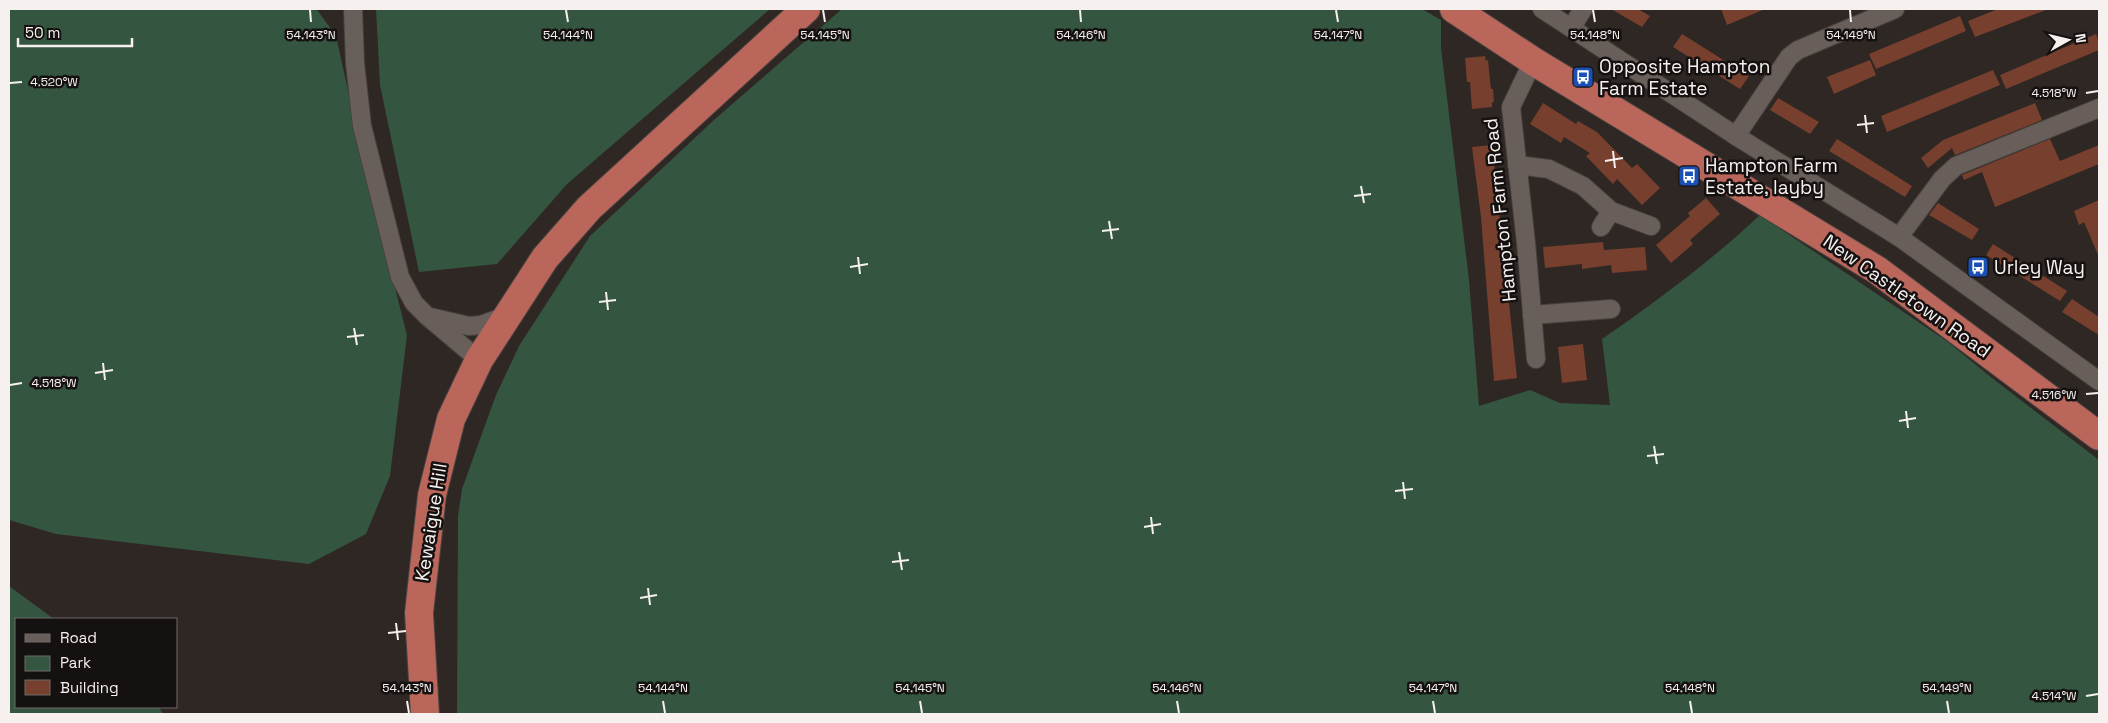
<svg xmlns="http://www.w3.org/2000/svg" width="2108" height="723" font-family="'Space Grotesk',sans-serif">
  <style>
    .green { fill: #345540 }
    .building { fill: #773f2d }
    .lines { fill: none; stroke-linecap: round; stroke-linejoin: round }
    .minor-casing { stroke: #48423f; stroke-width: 20 }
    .trunk-casing { stroke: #48423f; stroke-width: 30 }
    .minor { stroke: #685f5b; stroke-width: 18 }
    .trunk { stroke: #ba665a; stroke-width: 28 }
    .ticks { fill: none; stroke: #f6f1ef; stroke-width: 2 }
    .labels { text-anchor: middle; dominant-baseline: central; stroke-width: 5; stroke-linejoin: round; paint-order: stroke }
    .poi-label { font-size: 19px; fill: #f6f1ef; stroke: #151110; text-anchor: start }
    .street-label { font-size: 19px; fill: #f6f1ef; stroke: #151110 }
    .ticks-label { font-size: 12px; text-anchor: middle; fill: #f6f1ef; stroke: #151110; stroke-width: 5; stroke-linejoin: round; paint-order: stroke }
  </style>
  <rect width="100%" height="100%" fill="#2f2724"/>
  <g class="green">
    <polygon points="9,9 313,9 318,11 336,36 371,194 407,335 390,476 366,534 309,564 56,534 9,520"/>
    <polygon points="376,9 770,9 567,184 497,264 419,272 380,85"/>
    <path d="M842 9H1422L1441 20V48L1469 280 1479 406 1530 390 1560 403 1610 405 1602 339C1657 301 1711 261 1760 215L1948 342 1992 378 2099 460V714H457L458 516 462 489 476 450 496 395 519 346 590 236 715 119Z"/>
    <polygon points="9,586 54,619 16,619 16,707 159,707 163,714 9,714"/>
  </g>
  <g class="building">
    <polygon points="1611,9 1638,9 1650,16 1642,27"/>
    <polygon points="1721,9 1765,9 1727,25"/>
    <polygon points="1998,9 2046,9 2046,10 1975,37 1968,21"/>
    <polygon points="1960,16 1966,31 1876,69 1869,54"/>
    <polygon points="1682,34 1749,76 1740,89 1673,47"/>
    <polygon points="2096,34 2099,42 2099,50 2006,89 2000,75"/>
    <polygon points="1485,56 1486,61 1488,60 1491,89 1493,89 1494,102 1492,102 1492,107 1472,109 1470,82 1467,82 1465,58"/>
    <polygon points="1870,60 1876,75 1834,94 1827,77"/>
    <polygon points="1993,70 2000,85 1887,132 1881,116"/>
    <polygon points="1778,98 1819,122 1810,134 1770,110"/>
    <polygon points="1543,103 1576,124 1578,121 1597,132 1632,168 1637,164 1660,188 1642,205 1617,179 1613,184 1586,156 1590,153 1564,137 1561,143 1530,124"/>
    <polygon points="2035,103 2042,120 1955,155 1952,148 1928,168 1921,158 1943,140"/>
    <polygon points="1837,139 1912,186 1905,197 1829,151"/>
    <polygon points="2050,139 2060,161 2099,145 2099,164 1995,207 1982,172 1964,180 1962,175"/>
    <polygon points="1492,145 1517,378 1494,381 1481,217 1472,147"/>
    <polygon points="1706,198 1720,214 1690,240 1693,244 1671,263 1656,245 1690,216 1688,213"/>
    <polygon points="2099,200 2099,257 2084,222 2079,225 2074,211"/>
    <polygon points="1938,203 1979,229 1972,240 1929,215"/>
    <polygon points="1603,242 1604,250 1645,247 1647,270 1612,273 1611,265 1582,269 1582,264 1545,268 1543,247"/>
    <polygon points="1993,244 2067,291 2060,301 1986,255"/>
    <polygon points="2072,299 2099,317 2099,335 2062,312"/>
    <polygon points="1583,344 1587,380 1562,383 1558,347"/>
  </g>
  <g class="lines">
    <g class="minor-casing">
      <g id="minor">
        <polyline points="353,9 355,63 362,126 400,277 414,303 427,316 479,360"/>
        <polyline points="1542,9 1736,136 1899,237 2099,381"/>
        <polyline points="1572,27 1583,9"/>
        <polyline points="1533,61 1511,107 1526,243 1536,359"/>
        <polyline points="1736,136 1789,57 1798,50 1895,9"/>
        <polyline points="1517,165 1549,169 1583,186 1611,211 1651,226"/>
        <polyline points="1601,227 1611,211"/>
        <polyline points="1899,237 1942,179 1956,166 2099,108"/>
        <polyline points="1532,315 1611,309"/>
        <polyline points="430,317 469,326 481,325 506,316"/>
      </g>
    </g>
    <g class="trunk-casing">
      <g id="trunk">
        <polyline points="1454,9 1533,61 1877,270 2099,436"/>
        <polyline points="425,714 419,613 432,495 451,419 479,360 545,258 589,208 806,9"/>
      </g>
    </g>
    <use href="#minor" class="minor"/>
    <use href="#trunk" class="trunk"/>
  </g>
  <path class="ticks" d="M310 10 311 22M566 10 568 22M823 10 825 22M1080 10 1081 22M1336 10 1338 22M1593 10 1595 22M1850 10 1851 22M10 83 22 82M2086 93 2098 91M1865 115 1867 133M1857 125 1874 123M1613 151 1615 168M1605 161 1623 158M1361 186 1364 203M1354 196 1371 194M1109 221 1112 239M1102 231 1119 229M858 257 860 274M850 267 868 264M606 292 608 310M599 302 616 300M354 328 357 345M347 337 364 335M103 363 105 380M95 373 113 370M10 385 22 383M2086 394 2098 393M1906 411 1908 428M1899 421 1916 418M1654 446 1657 464M1647 456 1664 454M1403 482 1405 499M1395 491 1413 489M1151 517 1153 534M1144 527 1161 524M899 552 902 570M892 562 909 560M648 588 650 605M640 598 657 595M396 623 398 640M388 633 406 631M2086 696 2098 694M407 701 409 713M663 701 665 713M920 701 922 713M1177 701 1179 713M1433 701 1435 713M1690 701 1692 713M1947 701 1949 713"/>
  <defs>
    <g id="bus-square" transform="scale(1.125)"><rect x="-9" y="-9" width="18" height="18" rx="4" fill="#1a4fb4" stroke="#151110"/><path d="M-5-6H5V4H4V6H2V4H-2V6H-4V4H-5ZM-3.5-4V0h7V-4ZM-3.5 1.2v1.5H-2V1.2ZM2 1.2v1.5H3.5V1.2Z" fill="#fff"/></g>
  </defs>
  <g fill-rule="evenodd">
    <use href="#bus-square" x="1583" y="77"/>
    <use href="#bus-square" x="1689" y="176"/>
    <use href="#bus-square" x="1978" y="267"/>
  </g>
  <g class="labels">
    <g class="poi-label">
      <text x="1599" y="66">Opposite Hampton<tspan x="1599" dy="22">Farm Estate</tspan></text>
      <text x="1705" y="165">Hampton Farm<tspan x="1705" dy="22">Estate, layby</tspan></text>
      <text x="1994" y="267">Urley Way</text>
    </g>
    <g class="street-label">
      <text transform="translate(1500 210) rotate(-96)">Hampton Farm Road</text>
      <text transform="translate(1907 296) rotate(35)">New Castletown Road</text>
      <text transform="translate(431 522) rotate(-81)">Kewaigue Hill</text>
    </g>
  </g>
  <g class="ticks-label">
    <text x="311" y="39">54.143°N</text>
    <text x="568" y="39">54.144°N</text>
    <text x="825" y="39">54.145°N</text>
    <text x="1081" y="39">54.146°N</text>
    <text x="1338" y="39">54.147°N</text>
    <text x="1595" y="39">54.148°N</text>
    <text x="1851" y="39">54.149°N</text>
    <text x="54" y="86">4.520°W</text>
    <text x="2054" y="97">4.518°W</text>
    <text x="54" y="387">4.518°W</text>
    <text x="2054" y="399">4.516°W</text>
    <text x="407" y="692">54.143°N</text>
    <text x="663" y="692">54.144°N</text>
    <text x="920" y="692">54.145°N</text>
    <text x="1177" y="692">54.146°N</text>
    <text x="1433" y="692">54.147°N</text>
    <text x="1690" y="692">54.148°N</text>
    <text x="1947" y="692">54.149°N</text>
    <text x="2054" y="700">4.514°W</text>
  </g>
  <rect width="2108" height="723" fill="none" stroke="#f6f1ef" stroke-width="20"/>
  <rect x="15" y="618" width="162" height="90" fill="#151110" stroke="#6f6b69"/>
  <rect x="25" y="634" width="25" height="8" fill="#685f5b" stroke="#6f6b69"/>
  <text x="60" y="643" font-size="15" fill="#f6f1ef">Road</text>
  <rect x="25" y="656" width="25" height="15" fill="#345540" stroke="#6f6b69"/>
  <text x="60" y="668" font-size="15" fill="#f6f1ef">Park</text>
  <rect x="25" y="680" width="25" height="15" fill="#773f2d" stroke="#6f6b69"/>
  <text x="60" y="693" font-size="15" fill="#f6f1ef">Building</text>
  <g transform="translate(2068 40) rotate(82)" stroke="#151110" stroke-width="4" paint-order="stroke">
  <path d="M0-4L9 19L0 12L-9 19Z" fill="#f6f1ef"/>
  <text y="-8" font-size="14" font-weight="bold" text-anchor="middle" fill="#f6f1ef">N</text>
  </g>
  <path d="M18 38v8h114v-8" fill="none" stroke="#f6f1ef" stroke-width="2.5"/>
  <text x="25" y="38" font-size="15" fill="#f6f1ef" stroke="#151110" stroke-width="4" paint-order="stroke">50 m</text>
</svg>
